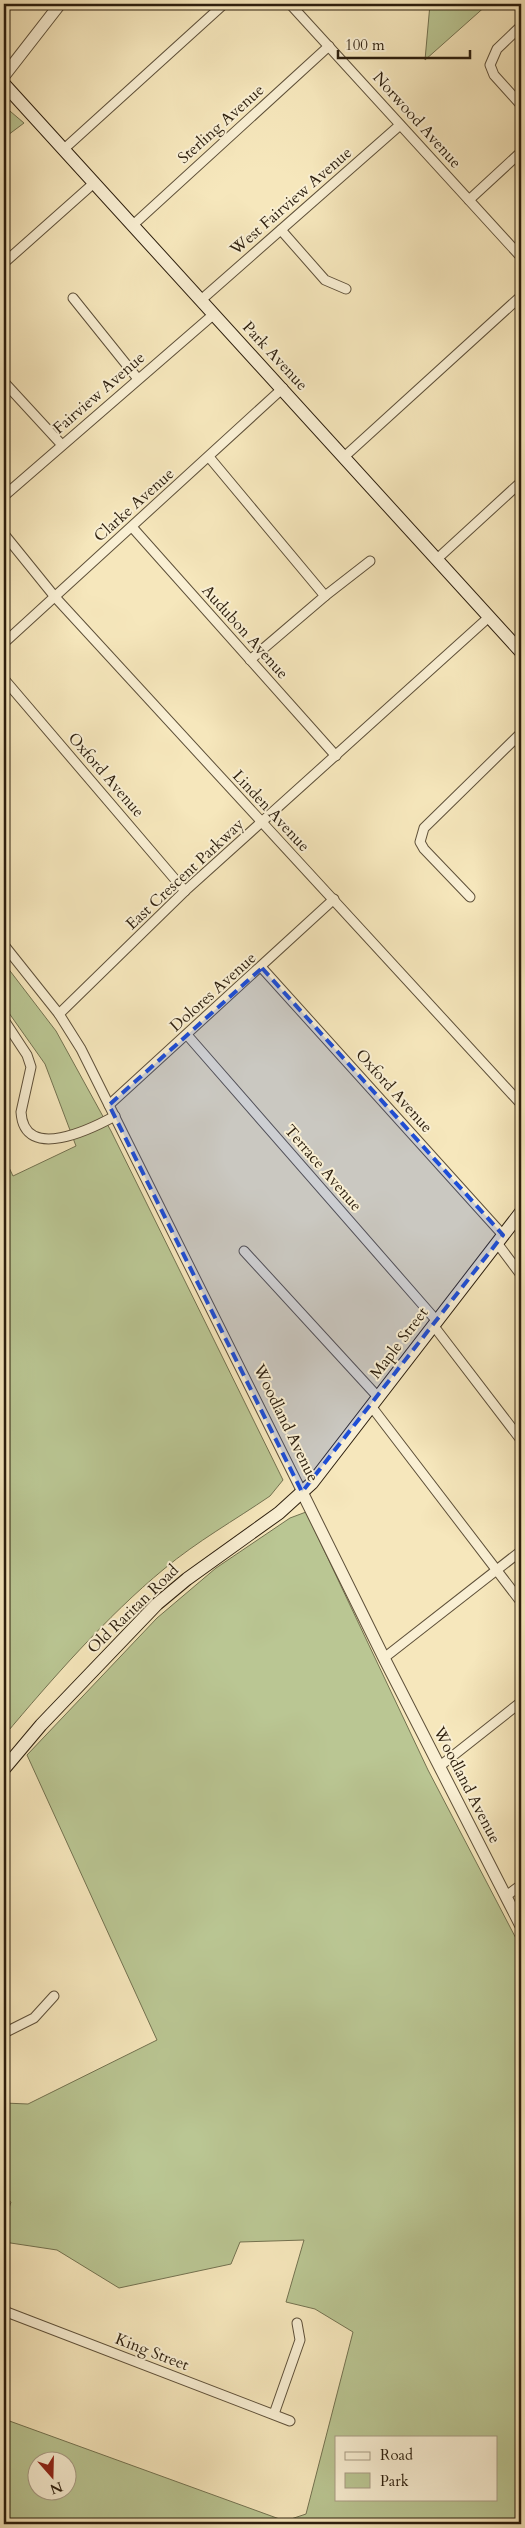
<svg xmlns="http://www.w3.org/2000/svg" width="525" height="2528" font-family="Cardo,serif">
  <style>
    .green { fill: #bac693; stroke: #737250; fill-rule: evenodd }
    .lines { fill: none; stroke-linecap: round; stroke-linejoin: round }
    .minor-casing { stroke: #5e5039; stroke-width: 11 }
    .tertiary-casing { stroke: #5e5039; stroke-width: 13 }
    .secondary-casing { stroke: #2c1e0d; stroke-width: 14 }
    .minor { stroke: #f9efd3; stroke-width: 9 }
    .tertiary { stroke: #f9efd3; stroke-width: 11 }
    .secondary { stroke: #f9efd3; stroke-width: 12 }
    .marked { fill: #1d4ed8; fill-opacity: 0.2; stroke: #1d4ed8; stroke-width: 4; stroke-dasharray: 10 6; stroke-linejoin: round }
    .labels { text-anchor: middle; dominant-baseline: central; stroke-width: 4; stroke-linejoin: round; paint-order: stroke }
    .street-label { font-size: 16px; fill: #2c1e0d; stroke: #f9efd3 }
  </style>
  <rect width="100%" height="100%" fill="#f6e7bc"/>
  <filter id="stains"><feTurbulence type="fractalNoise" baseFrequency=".004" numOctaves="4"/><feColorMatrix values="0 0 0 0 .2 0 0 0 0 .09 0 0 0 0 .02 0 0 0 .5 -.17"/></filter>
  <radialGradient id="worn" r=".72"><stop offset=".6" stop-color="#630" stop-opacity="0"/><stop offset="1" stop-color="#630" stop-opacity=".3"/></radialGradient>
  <g class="green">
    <polygon points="430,4 488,4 425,60"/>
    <polygon points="4,106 24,123 4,138"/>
    <path d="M4 963 56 1031 111 1131 283 1480 270 1496C235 1520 196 1542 164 1569 107 1616 51 1680 4 1736V1157L13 1176 76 1146 45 1064 4 1006Z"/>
    <path d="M306 1512 428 1770 521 1948V2524H4V2419L285 2521 306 2514 353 2332 315 2309 286 2302 304 2240 240 2242 231 2264 119 2288 57 2250 4 2242V2224L11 2202 4 2199V2103L28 2104 157 2040 27 1755 157 1618 216 1568 290 1518ZM336 2437H496V2499H336ZM38 2460H68V2490H38Z"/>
  </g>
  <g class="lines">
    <g class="minor-casing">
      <g id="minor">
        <polyline points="290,4 521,257"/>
        <polyline points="521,26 497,49 490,65 494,75 521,105"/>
        <polyline points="64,149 224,4"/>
        <polyline points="469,200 521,152"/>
        <polyline points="133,225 329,46"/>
        <polyline points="281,230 325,280 346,289"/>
        <polyline points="4,263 94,183"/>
        <polyline points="73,298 138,379"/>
        <polyline points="201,300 400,125"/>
        <polyline points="4,382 62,445"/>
        <polyline points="209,457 325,596 250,660"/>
        <polyline points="344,457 521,296"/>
        <polyline points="4,496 214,314"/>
        <polyline points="132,527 336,756"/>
        <polyline points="4,534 55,597 521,1104"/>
        <polyline points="437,559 521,482"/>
        <polyline points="325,596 370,561"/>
        <polyline points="4,643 283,388"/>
        <polyline points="4,679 185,891"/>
        <polyline points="470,897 424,849 420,842 424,828 521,733"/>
        <polyline points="4,945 59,1014 81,1049 302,1492"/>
        <polyline points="262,968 503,1235"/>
        <polyline points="59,1014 185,891 489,617"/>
        <path d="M4 1020 27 1055 31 1067 21 1112C24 1163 93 1128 115 1116"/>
        <polyline points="188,1036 436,1320"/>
        <polyline points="109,1105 334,899"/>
        <polyline points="497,1243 521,1275"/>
        <polyline points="244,1251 378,1397"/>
        <polyline points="433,1325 521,1440"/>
        <polyline points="371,1406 521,1602"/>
        <polyline points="384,1658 521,1551"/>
        <polyline points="440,1766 521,1702"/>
        <polyline points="506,1896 521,1885"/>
        <polyline points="4,2033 34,2018 54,1996"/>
        <polyline points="4,2311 290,2421"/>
        <polyline points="274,2414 300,2340 297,2323"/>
      </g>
    </g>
    <g class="tertiary-casing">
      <g id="tertiary">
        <polyline points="4,76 60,4"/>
        <polyline points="302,1492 384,1658 521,1926"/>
      </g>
    </g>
    <g class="secondary-casing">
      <g id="secondary">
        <polyline points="4,84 521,652"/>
        <polyline points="4,1769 41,1725 157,1604 187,1579 279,1513 312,1483 521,1212"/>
      </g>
    </g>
    <use href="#minor" class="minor"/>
    <use href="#tertiary" class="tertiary"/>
    <use href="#secondary" class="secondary"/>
  </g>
  <path class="marked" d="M262 968 503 1235 302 1492 109 1105Z"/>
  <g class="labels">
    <g class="street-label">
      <text transform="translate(417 120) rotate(48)">Norwood Avenue</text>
      <text transform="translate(221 124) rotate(-42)">Sterling Avenue</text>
      <text transform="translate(291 201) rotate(-41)">West Fairview Avenue</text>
      <text transform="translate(275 356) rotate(47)">Park Avenue</text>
      <text transform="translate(99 393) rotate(-41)">Fairview Avenue</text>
      <text transform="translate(134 505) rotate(-42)">Clarke Avenue</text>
      <text transform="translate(245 632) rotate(48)">Audubon Avenue</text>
      <text transform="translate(106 775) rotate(49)">Oxford Avenue</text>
      <text transform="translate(271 811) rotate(47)">Linden Avenue</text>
      <text transform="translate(185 874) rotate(-43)">East Crescent Parkway</text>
      <text transform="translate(213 992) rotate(-42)">Dolores Avenue</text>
      <text transform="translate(394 1091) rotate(48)">Oxford Avenue</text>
      <text transform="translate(323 1168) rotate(49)">Terrace Avenue</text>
      <text transform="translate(399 1343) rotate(-53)">Maple Street</text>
      <text transform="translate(286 1423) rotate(64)">Woodland Avenue</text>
      <text transform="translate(133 1609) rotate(-44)">Old Raritan Road</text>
      <text transform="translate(467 1785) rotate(63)">Woodland Avenue</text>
      <text transform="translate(152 2352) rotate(21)">King Street</text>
    </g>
  </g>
  <rect width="525" height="2528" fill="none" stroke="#f6e7bc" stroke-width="20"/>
  <rect x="5" y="5" width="515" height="2518" fill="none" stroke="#2c1e0d" stroke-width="2.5"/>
  <rect x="10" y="10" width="505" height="2508" fill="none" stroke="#2c1e0d"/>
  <rect x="335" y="2436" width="162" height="65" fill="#f9efd3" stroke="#a79b84"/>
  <rect x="345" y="2452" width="25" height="8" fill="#f9efd3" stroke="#a79b84"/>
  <text x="380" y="2460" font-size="15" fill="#2c1e0d">Road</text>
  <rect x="345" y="2473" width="25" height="15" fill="#bac693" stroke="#a79b84"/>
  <text x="380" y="2486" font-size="15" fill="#2c1e0d">Park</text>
  <g transform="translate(52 2476) rotate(160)"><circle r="24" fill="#f9efd3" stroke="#a79b84"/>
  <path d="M0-4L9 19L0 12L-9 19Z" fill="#8f2418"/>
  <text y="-8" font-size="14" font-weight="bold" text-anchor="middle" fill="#2c1e0d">N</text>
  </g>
  <path d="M338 50v8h132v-8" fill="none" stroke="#2c1e0d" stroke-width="2.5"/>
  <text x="345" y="50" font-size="15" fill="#2c1e0d" stroke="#f9efd3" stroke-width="4" paint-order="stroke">100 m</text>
  <rect width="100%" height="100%" filter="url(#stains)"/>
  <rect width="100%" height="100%" fill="url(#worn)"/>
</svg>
